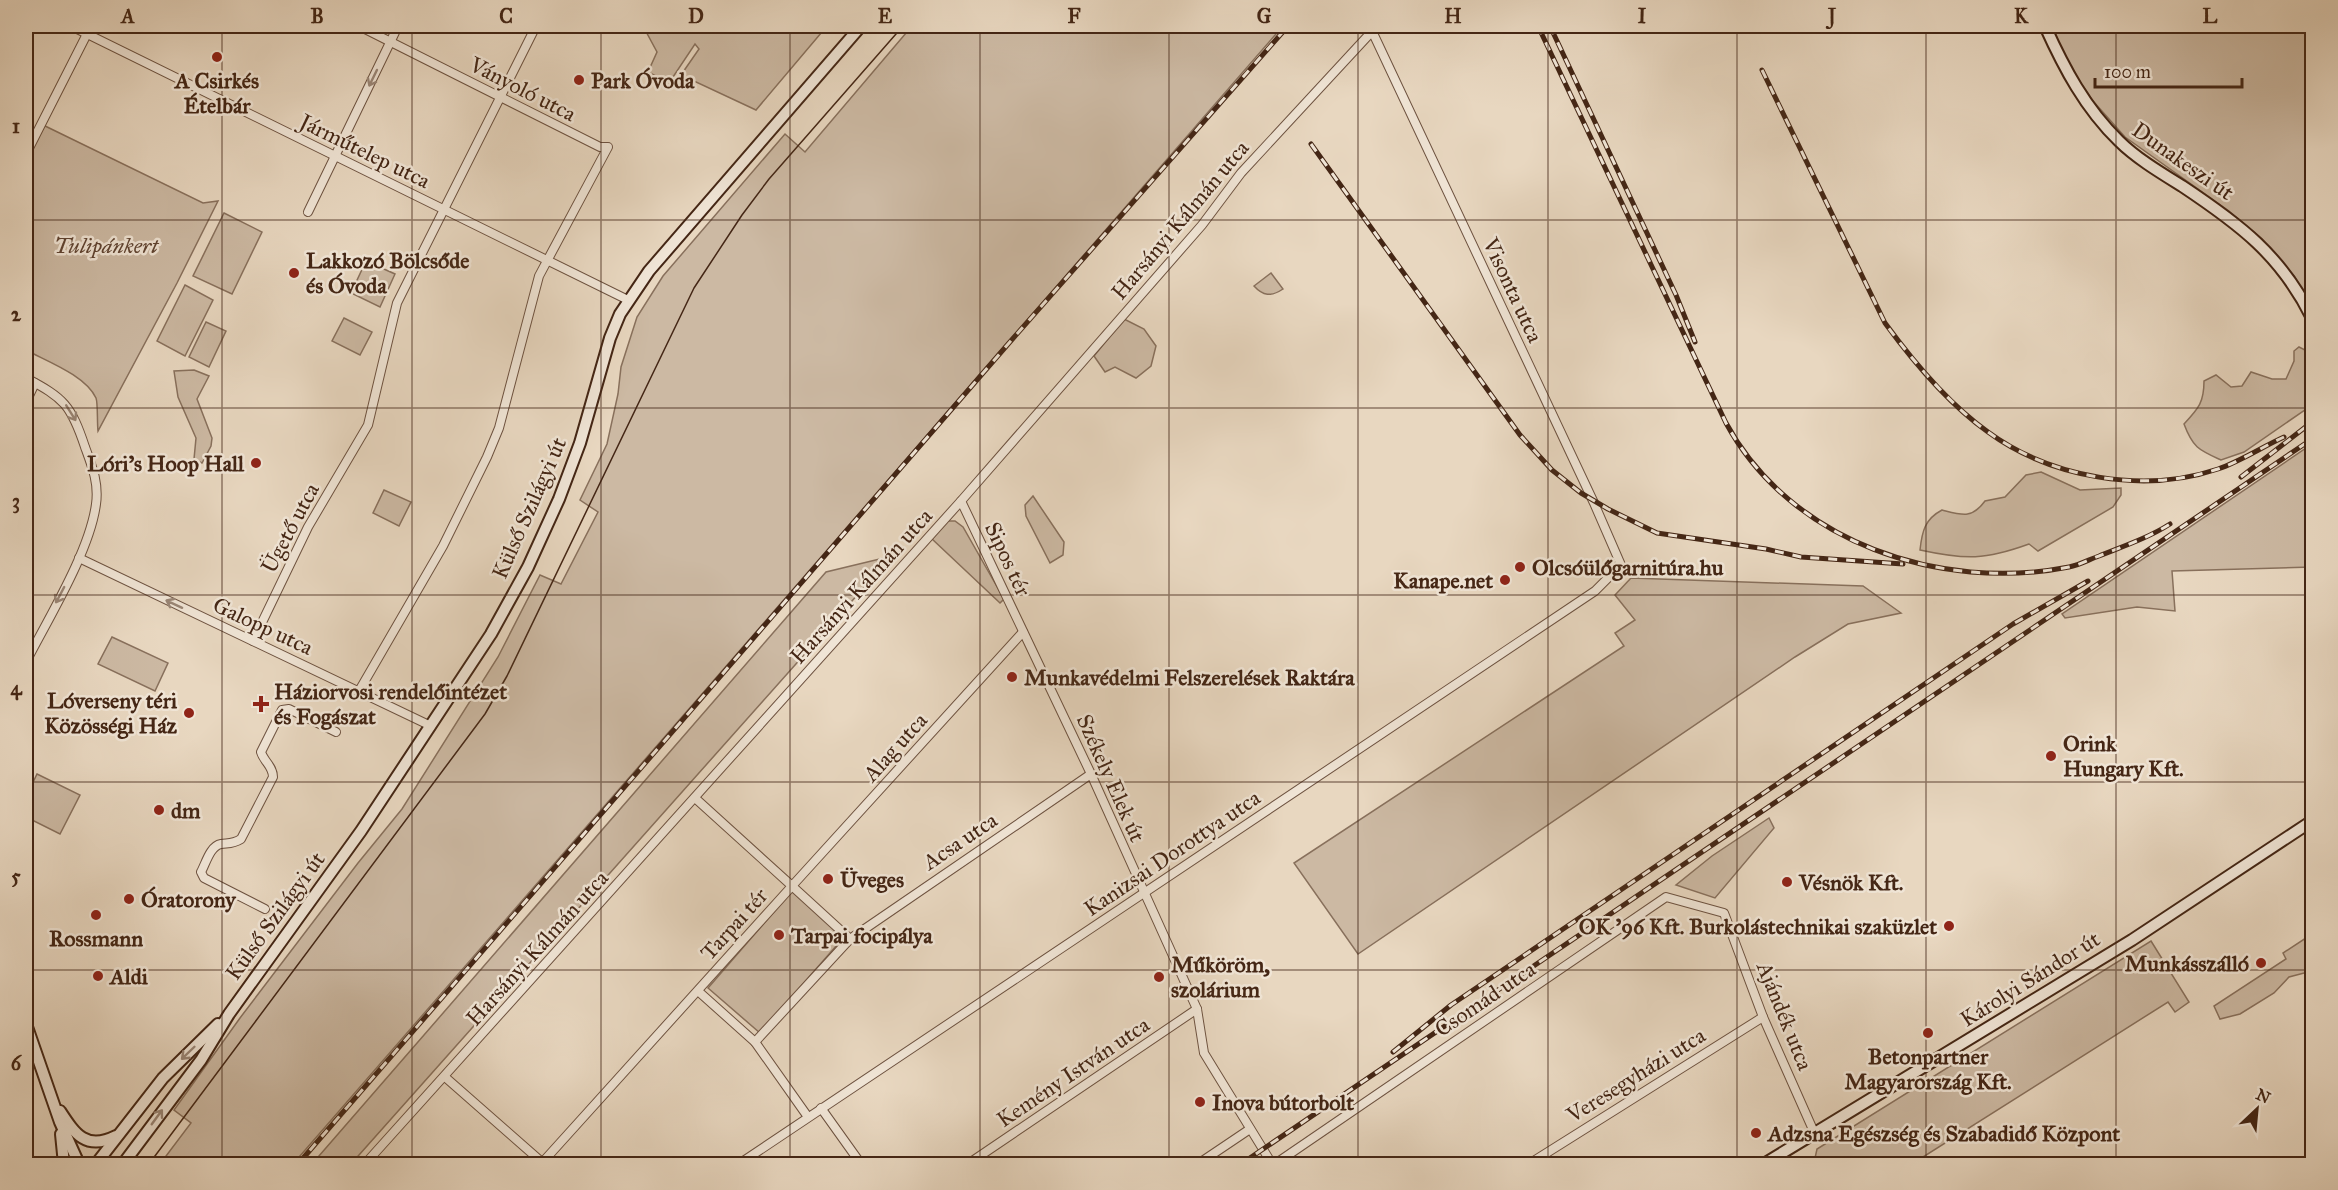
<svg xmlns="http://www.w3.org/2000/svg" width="2338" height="1190" font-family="'IM FELL Great Primer',serif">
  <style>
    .green { fill: #ccb9a3; stroke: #88705c; stroke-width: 1.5 }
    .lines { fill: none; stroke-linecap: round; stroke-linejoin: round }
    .street-casing { stroke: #6d5240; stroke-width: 10 }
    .secondary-casing { stroke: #442615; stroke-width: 14 }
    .street { stroke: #f0e5d6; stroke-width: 8 }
    .secondary { stroke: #f0e5d6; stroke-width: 10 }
    .tram { stroke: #442615; stroke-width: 1.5 }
    .rail-casing { stroke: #442615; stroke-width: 5 }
    .rail { stroke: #f0e5d6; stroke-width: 3; stroke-dasharray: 9; stroke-linecap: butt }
    .oneway { stroke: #9a8676 }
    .grid { fill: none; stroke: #442615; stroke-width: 1.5; stroke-opacity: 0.55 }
    .poi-dot { fill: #8f2418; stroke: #f0e5d6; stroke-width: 2 }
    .labels { text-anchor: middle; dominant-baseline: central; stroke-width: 5; stroke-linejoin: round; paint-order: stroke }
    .poi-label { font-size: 22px; font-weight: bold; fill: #442615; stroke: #f0e5d6; text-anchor: start }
    .street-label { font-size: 22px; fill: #442615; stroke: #f0e5d6 }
    .park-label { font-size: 22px; font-style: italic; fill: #5f4331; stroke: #f0e5d6 }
    .neatline { fill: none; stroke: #442615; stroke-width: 2 }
    .grid-label { font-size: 20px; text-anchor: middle; font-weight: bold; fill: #442615 }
  </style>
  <rect width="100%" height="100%" fill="#e8d7c0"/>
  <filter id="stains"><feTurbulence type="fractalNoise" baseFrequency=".00333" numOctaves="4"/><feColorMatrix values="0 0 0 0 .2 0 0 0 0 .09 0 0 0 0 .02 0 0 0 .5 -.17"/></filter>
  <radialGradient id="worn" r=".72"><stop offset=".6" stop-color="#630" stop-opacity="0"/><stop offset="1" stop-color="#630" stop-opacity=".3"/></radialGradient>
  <g class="green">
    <polygon points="643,26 827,26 756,110 681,75 699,49 695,44 669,83 648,72 657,52"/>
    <polygon points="912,26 1283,26 293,1164 160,1164 191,1123 174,1110 240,1018 358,863 402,809 498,657 540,575 561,584 598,512 580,500 607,444 618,394 621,367 637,317 663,276 785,134 805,152"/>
    <polygon points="2052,26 2312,26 2312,306 2294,276 2262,239 2229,211 2125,137 2093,101 2068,64"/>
    <path d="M41 124 203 203 218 201 177 283 98 431C97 423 98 403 96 398 85 375 46 361 26 350V154Z"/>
    <polygon points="224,213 262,232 232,294 193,276"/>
    <polygon points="366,261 395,274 380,307 351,293"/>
    <path d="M1271 273 1283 289C1271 297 1263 296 1254 286Z"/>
    <polygon points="185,285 213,300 185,356 157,341"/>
    <polygon points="344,318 372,332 360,355 332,341"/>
    <polygon points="1124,319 1144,329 1156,346 1151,366 1136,378 1115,367 1105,372 1094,356"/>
    <polygon points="206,322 226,331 209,367 189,357"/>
    <path d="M2299 347 2305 350 2307 371 2312 376V405L2244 452 2221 460C2199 450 2193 448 2184 424 2199 408 2204 402 2204 381L2216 375 2231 387 2242 386 2251 372 2272 379H2286L2294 361V351Z"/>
    <polygon points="194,370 209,376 197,399 212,438 211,446 202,463 194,459 196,438 178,397 174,371"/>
    <polygon points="2312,444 2312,567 2172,571 2175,611 2137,607 2065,618 2062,614"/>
    <path d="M2041 472 2080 490 2121 488V495L2113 507 2038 551 2029 544C1985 560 1966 560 1920 550 1922 531 1925 519 1942 510 1962 515 1972 519 1985 501L2005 497 2026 475Z"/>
    <polygon points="384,490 411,502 399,526 373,513"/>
    <polygon points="1033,496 1064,542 1063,555 1050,563 1026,516 1025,505"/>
    <polygon points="947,521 955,521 963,527 1004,599 1000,603 931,538"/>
    <polygon points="892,556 351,1164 312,1164 826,572"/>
    <polygon points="1631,578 1863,586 1901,613 1848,624 1795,657 1358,954 1294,863 1624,646 1615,633 1635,620 1615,595"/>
    <polygon points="112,637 168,663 155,691 98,664"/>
    <polygon points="37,774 80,795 60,834 26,817 26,797"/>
    <polygon points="1769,818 1774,828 1715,898 1676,885 1712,856"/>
    <polygon points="792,891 844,937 760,1033 708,988"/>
    <polygon points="2312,934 2312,971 2289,977 2274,993 2240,1014 2220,1019 2214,1006 2286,959 2283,953"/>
    <polygon points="2151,941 2189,1002 2175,1012 2168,1002 1912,1164 1819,1164 1815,1158 1817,1149"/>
  </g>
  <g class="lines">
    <g class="street-casing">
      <g id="street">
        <polyline points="71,26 628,300"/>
        <polyline points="359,26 600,147 608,147 539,276 499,428 487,457 443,546 359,691"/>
        <polyline points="26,154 91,26"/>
        <polyline points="308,212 398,26"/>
        <path d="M26 378C64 398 71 405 85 447 92 466 99 483 96 504 90 551 48 619 26 662"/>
        <polyline points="26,402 35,383"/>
        <polyline points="961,501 1091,774 1197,1009 1204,1053 1272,1164"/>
        <polyline points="79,558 431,726"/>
        <polyline points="253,641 308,527 368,425 397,303 536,26"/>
        <polyline points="695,798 792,886 1023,632"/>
        <path d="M265 909 204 878 201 872C206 863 210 846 221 844 229 843 233 844 241 839L273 777C273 766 264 762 261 752L282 710 289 709 336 732"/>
        <polyline points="850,939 1091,774"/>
        <polyline points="755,1042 808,1117"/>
        <polyline points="445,1077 544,1164"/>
        <polyline points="821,1108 861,1164"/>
        <polyline points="365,1164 961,501 1202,225 1241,173 1377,26"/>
        <polyline points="541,1164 792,886 850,939 755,1042 698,991"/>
        <polyline points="739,1164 1595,591 1621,565 1594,503 1372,31"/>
        <polyline points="968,1164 1197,1009"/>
        <polyline points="1198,1164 1250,1129"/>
        <polyline points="1275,1164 1666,897 1724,913 1763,1017 1814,1132"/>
        <polyline points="1529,1164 1763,1017"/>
      </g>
    </g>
    <g class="secondary-casing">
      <g id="secondary">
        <path d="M2045 26C2064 68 2085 108 2119 141 2136 158 2161 173 2182 186 2239 224 2281 255 2312 318"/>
        <polyline points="26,1024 60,1122 79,1164"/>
        <path d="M60 1111C75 1134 86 1151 116 1136"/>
        <polyline points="61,1134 64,1164"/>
        <polyline points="96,1164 163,1078 218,1024"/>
        <polyline points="123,1164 201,1060 229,1014 361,831 491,634 528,567 559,499 580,443 610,338 620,314 649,271 861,26"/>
        <polyline points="1764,1164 2132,940 2312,821"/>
      </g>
    </g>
    <use href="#street" class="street"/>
    <use href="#secondary" class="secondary"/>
    <polyline class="tram" points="149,1164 485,714 507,676 694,288 742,215 769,179 903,26"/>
    <g class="rail-casing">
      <g id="rail">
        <path d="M1538 26 1726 423C1791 543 1941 592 2069 567 2080 565 2090 559 2099 556 2124 546 2148 538 2170 524"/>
        <polyline points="1550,26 1676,295 1695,342"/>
        <path d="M1762 70 1885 323C1912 360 1950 405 1988 432 2051 478 2144 494 2218 469 2241 461 2262 447 2284 437"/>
        <polyline points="1311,144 1520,435 1552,470 1581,493 1608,509 1657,533 1766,549 1801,557 1903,564"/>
        <polyline points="2241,477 2312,422"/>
        <polyline points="1393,1052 1451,1005 2013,624 2088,581"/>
        <polyline points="298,1164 1009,343 1288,26"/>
        <polyline points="1241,1164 2312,439"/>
      </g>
    </g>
    <use href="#rail" class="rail"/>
  </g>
  <defs><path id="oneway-shaft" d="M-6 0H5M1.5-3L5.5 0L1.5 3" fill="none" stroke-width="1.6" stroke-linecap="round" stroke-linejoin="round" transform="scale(1.5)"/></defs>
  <g class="oneway">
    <use href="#oneway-shaft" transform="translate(373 78) rotate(116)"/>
    <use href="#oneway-shaft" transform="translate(71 413) rotate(58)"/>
    <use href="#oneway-shaft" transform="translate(60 595) rotate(118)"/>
    <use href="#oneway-shaft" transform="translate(174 604) rotate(-155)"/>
    <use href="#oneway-shaft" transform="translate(188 1053) rotate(136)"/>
    <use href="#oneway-shaft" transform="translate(157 1117) rotate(-54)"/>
  </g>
  <path class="grid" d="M222 26V1164M412 26V1164M601 26V1164M790 26V1164M980 26V1164M1169 26V1164M1358 26V1164M1548 26V1164M1737 26V1164M1926 26V1164M2116 26V1164M26 220H2312M26 408H2312M26 595H2312M26 782H2312M26 970H2312"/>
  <g class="poi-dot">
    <circle cx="217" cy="57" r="6"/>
    <circle cx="579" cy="80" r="6"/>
    <circle cx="294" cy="273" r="6"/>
    <circle cx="256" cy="463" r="6"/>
    <circle cx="1520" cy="567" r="6"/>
    <circle cx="1505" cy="580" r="6"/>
    <circle cx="1012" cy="677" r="6"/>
    <path d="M258 695h6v6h6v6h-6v6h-6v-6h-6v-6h6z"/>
    <circle cx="189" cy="713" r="6"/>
    <circle cx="2051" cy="756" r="6"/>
    <circle cx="159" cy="810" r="6"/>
    <circle cx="828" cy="879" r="6"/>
    <circle cx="1787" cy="882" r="6"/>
    <circle cx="129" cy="899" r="6"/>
    <circle cx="96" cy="915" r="6"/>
    <circle cx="1949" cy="926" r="6"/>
    <circle cx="779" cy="935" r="6"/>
    <circle cx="2261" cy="963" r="6"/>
    <circle cx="98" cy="976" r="6"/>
    <circle cx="1159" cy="977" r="6"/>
    <circle cx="1928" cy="1033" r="6"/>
    <circle cx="1200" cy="1102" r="6"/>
    <circle cx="1756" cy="1133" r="6"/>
  </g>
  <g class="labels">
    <g class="poi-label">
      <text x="217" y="80" text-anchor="middle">A Csirkés<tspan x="217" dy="25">Ételbár</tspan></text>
      <text x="591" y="80">Park Óvoda</text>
      <text x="306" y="260">Lakkozó Bölcsőde<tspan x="306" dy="25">és Óvoda</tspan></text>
      <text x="244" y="463" text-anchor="end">Lóri's Hoop Hall</text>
      <text x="1532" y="567">Olcsóülőgarnitúra.hu</text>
      <text x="1493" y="580" text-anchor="end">Kanape.net</text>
      <text x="1024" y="677">Munkavédelmi Felszerelések Raktára</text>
      <text x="274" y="691">Háziorvosi rendelőintézet<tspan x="274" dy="25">és Fogászat</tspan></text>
      <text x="177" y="700" text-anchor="end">Lóverseny téri<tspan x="177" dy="25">Közösségi Ház</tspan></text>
      <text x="2063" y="743">Orink<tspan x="2063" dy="25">Hungary Kft.</tspan></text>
      <text x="171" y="810">dm</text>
      <text x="840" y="879">Üveges</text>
      <text x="1799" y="882">Vésnök Kft.</text>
      <text x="141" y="899">Óratorony</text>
      <text x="1937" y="926" text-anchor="end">OK '96 Kft. Burkolástechnikai szaküzlet</text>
      <text x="791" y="935">Tarpai focipálya</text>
      <text x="96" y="938" text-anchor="middle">Rossmann</text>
      <text x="2249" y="963" text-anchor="end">Munkásszálló</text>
      <text x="1171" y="964">Műköröm,<tspan x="1171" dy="25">szolárium</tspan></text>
      <text x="110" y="976">Aldi</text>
      <text x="1928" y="1056" text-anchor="middle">Betonpartner<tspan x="1928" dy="25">Magyarország Kft.</tspan></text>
      <text x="1212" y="1102">Inova bútorbolt</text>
      <text x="1768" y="1133">Adzsna Egészség és Szabadidő Központ</text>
    </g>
    <g class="street-label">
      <text transform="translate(523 89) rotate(27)">Ványoló utca</text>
      <text transform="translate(365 151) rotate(26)">Járműtelep utca</text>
      <text transform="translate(2183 161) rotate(35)">Dunakeszi út</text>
      <text transform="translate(1180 220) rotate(-50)">Harsányi Kálmán utca</text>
      <text transform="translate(1513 290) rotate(65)">Visonta utca</text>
      <text transform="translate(529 508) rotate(-66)">Külső Szilágyi út</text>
      <text transform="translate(290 528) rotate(-62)">Ügető utca</text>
      <text transform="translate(1008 559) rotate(65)">Sipos tér</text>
      <text transform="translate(861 586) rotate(-48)">Harsányi Kálmán utca</text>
      <text transform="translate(263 626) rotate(25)">Galopp utca</text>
      <text transform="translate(895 747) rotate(-48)">Alag utca</text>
      <text transform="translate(1111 778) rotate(66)">Székely Elek út</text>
      <text transform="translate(960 841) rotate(-34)">Acsa utca</text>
      <text transform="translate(1172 853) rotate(-34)">Kanizsai Dorottya utca</text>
      <text transform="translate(275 916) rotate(-54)">Külső Szilágyi út</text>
      <text transform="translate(734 924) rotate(-48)">Tarpai tér</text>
      <text transform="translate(537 948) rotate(-48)">Harsányi Kálmán utca</text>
      <text transform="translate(2030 979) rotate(-32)">Károlyi Sándor út</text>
      <text transform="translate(1485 999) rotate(-34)">Csomád utca</text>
      <text transform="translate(1785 1016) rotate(68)">Ajándék utca</text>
      <text transform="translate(1073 1072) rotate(-34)">Kemény István utca</text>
      <text transform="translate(1636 1075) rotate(-32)">Veresegyházi utca</text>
    </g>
    <g class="park-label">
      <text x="106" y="245">Tulipánkert</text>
    </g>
  </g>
  <rect width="2338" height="1190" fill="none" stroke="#e8d7c0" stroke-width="66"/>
  <g transform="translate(2257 1109) rotate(26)" stroke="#f0e5d6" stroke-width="4.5" paint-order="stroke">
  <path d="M0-4.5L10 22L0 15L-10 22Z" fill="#442615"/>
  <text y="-9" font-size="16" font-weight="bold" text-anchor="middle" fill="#442615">N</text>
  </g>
  <path d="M2095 78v9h147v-9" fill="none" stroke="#442615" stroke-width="3"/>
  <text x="2104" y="78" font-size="18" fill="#442615" stroke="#f0e5d6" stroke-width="4.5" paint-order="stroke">100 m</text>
  <rect x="33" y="33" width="2272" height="1124" class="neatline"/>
  <g class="grid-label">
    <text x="128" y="23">A</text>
    <text x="317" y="23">B</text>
    <text x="506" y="23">C</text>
    <text x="696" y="23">D</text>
    <text x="885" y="23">E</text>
    <text x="1074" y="23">F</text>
    <text x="1264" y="23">G</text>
    <text x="1453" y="23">H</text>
    <text x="1642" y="23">I</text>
    <text x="1832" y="23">J</text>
    <text x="2021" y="23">K</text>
    <text x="2210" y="23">L</text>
    <text x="16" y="133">1</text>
    <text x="16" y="321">2</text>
    <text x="16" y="508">3</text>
    <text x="16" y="695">4</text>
    <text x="16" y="883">5</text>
    <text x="16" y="1070">6</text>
  </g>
  <rect width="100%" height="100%" filter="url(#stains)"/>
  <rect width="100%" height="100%" fill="url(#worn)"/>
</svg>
